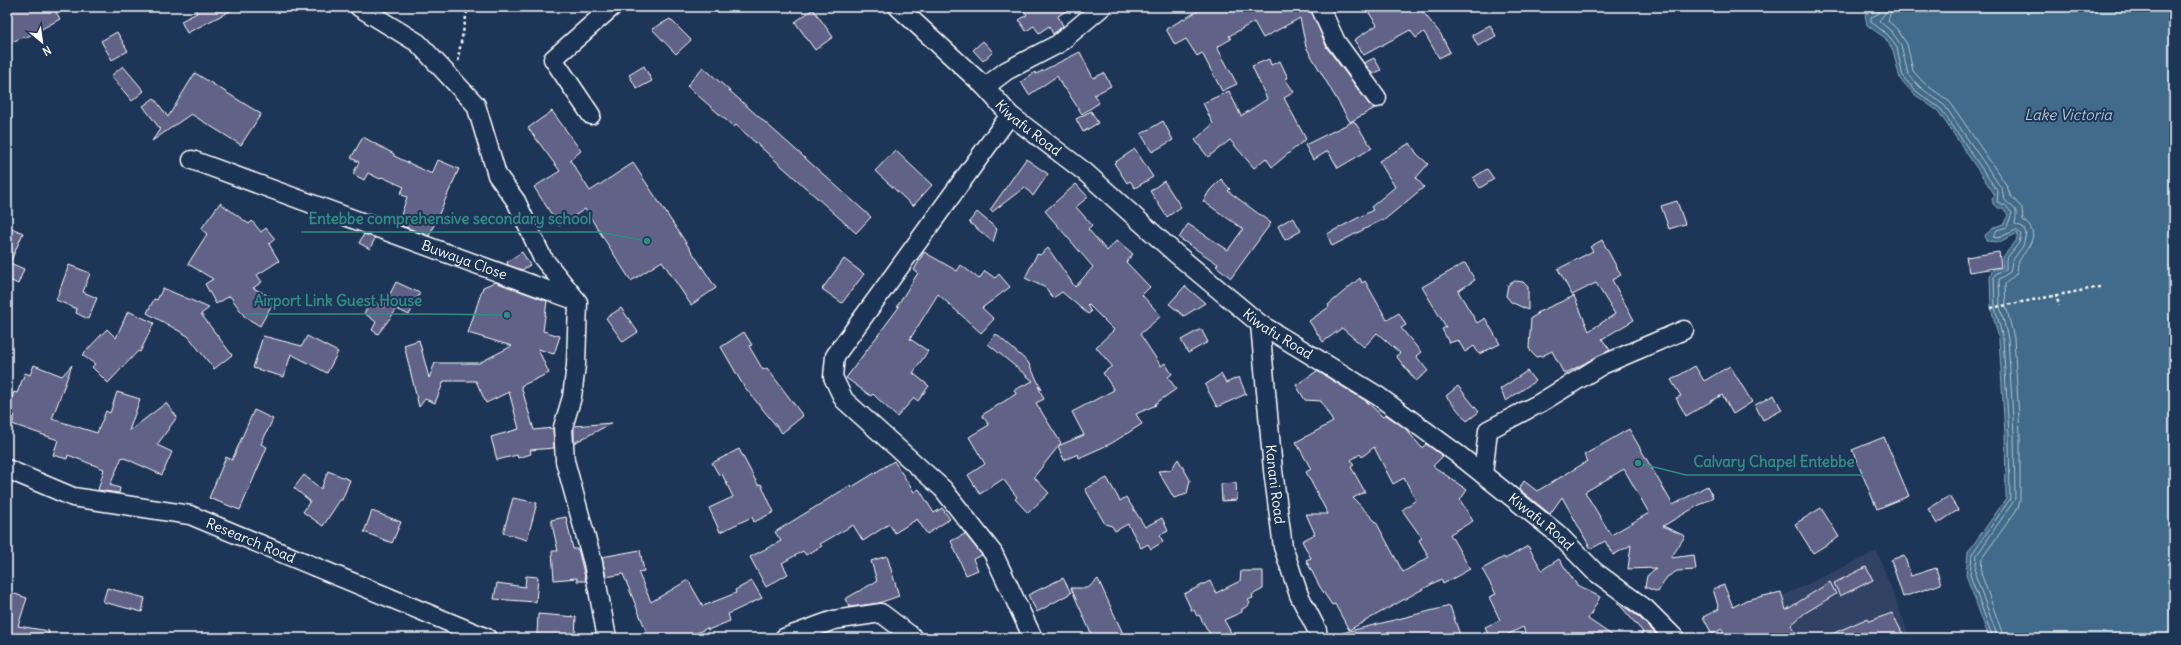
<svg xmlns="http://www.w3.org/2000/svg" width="2181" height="645" font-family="Delius,sans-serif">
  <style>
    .built { fill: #314265 }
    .water { fill: #426b8a; stroke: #8ea6b9 }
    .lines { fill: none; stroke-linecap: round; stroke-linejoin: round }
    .shore { stroke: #b3c4d0; stroke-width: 1 }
    .building { fill: #606287; stroke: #fff; fill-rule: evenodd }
    .minor-casing { stroke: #fff; stroke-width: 21 }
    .path { stroke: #fff; stroke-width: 2.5; stroke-dasharray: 3 3; stroke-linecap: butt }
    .minor { stroke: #1d3557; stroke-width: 18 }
    .labels { text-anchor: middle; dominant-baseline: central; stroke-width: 4; stroke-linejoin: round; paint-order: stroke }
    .street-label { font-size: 14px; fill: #fff; stroke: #1d3557 }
    .water-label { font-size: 15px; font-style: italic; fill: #b3c4d0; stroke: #1d3557 }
    .leader { fill: none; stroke: #338b84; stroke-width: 1.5 }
    .callout-dot { fill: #338b84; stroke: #1d3557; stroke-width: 1.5 }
    .callout-label { font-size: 15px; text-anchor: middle; font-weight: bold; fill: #338b84; stroke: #1d3557; stroke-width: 4; stroke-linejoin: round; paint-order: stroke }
  </style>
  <rect width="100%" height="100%" fill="#1d3557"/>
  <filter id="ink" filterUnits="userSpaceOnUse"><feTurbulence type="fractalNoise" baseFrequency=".025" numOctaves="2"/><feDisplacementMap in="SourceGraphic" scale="8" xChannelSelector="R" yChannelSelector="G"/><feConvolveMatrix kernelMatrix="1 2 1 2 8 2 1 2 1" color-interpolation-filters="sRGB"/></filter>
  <g filter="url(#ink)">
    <polygon class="built" points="1877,551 1910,638 1706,638 1702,634"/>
    <polygon class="water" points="1878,7 2174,7 2174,638 1989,638 1966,575 1968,552 2006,499 2005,434 1999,339 1991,307 1990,276 1993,269 2003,268 2002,258 2016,241 2018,233 1999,242 1986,241 1985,235 1995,227 2004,224 2008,215 2003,208 1998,208 1993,204 1992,198 1995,195 1938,111 1914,94 1900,79 1893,50 1885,38 1867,25 1865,14 1875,11"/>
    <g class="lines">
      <g class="shore">
        <polyline points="1881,7 1878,14 1871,17 1871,22 1888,35 1897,48 1903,77 1916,91 1941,109 1998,192 1997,202 2005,205 2012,213 2007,227 1997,230 1993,237 1998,238 2016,230 2021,234 2019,243 2006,259 2006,270 1996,273 1994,277 1995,307 2003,339 2009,434 2010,499 1972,554 1970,575 1993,638"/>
        <path d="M1886 7 1885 13 1879 21 1892 32 1901 45 1908 74 1920 87 1945 106 2002 189C2003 192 2003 197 2004 199 2015 212 2018 204 2015 224L2023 227 2026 233 2023 246 2012 261 2010 272 1999 279 2000 306 2008 339 2014 434 2015 499 1977 555 1975 574 1998 638"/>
        <path d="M1892 7 1888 21 1897 29 1907 44 1913 71 1924 83 1950 102 2007 186 2010 195 2022 208 2023 220C2043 235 2027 247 2019 261 2017 265 2018 270 2016 274L2005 284 2006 306 2014 338 2020 434V501L2018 508 1982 558 1981 573 2004 638"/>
      </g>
    </g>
    <g class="building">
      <polygon points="7,7 53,7 60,19 25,38 24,36 7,45"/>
      <polygon points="194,7 238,7 187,33 181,21 197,13"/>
      <polygon points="1021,7 1072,7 1058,16 1063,26 1053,34 1049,26 1039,33 1034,26 1026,31 1019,20 1027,15"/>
      <polygon points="1205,7 1310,7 1327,48 1369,104 1375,108 1350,122 1306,47 1300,18 1263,38 1254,22 1229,36 1231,39 1217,47 1237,84 1222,91 1202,53 1197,56 1186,39 1175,45 1166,29"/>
      <polygon points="1365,7 1419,7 1440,33 1450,52 1439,58 1424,32 1416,38 1410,30 1364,55 1354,40 1377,25"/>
      <polygon points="813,9 833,37 815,50 795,22"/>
      <polygon points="670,19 691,40 676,54 652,29"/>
      <polygon points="1490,25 1496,36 1478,46 1472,35"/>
      <polygon points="117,32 128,51 112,60 101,41"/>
      <polygon points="983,41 993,52 983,61 973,50"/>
      <polygon points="1080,52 1093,78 1104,73 1111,86 1094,95 1099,103 1082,114 1065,88 1063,88 1057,76 1029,95 1021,82 1035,72 1036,74"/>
      <polygon points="1374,58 1381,70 1373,74 1364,63"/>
      <polygon points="1269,59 1271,65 1280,61 1288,78 1285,79 1294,92 1284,98 1306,139 1272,167 1266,158 1254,168 1230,140 1208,157 1195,140 1213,124 1203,103 1229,91 1241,116 1267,99 1252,66"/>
      <polygon points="123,66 144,91 132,101 111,76"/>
      <polygon points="644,66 652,81 637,89 629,75"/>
      <polygon points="703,67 871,217 856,233 736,125 734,127 687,86"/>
      <polygon points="195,73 261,114 241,145 191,114 152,141 160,129 143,106 154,98 168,117"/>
      <polygon points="552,111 581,151 570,160 590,191 633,163 716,288 691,305 662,261 631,281 585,209 559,226 534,187 560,171 528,128"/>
      <polygon points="1091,111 1098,123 1083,132 1076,119"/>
      <polygon points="1163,121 1173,140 1152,152 1141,134"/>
      <polygon points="1354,121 1372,148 1338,168 1328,151 1313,160 1305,145"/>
      <polygon points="363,137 394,154 394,156 432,174 438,160 459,169 429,236 398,224 407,197 400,194 404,187 382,177 380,179 368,173 364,180 353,174 359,162 351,158"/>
      <polygon points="1410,143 1417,154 1428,164 1416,178 1424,187 1383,221 1382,220 1332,246 1327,234 1373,210 1371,207 1395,187 1379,161"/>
      <polygon points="1135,149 1153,177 1135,188 1130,181 1127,183 1114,163"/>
      <polygon points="895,150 932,185 913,206 875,171"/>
      <polygon points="1026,159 1048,174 1033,196 1025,187 992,212 990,210"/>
      <polygon points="1487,169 1494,179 1480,188 1473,178"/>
      <polygon points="1221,179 1230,189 1228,191 1271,223 1231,278 1216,266 1218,264 1179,238 1188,224 1228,250 1243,229 1203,201 1210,190"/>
      <polygon points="1164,181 1181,207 1167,217 1150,191"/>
      <polygon points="1076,184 1088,197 1076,207 1092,225 1088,229 1107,251 1117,240 1133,254 1126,262 1150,287 1142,295 1161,316 1140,334 1161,366 1165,363 1172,374 1168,377 1176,389 1155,404 1156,405 1136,414 1142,424 1112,443 1079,458 1078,454 1064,460 1058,446 1084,435 1072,412 1114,390 1103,373 1112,366 1096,347 1114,330 1088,304 1087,305 1091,312 1088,314 1062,292 1053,298 1046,288 1025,278 1037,254 1040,255 1048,248 1075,287 1093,267 1045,211"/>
      <polygon points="1677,201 1685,224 1669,229 1661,206"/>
      <polygon points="220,203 249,224 252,221 261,232 266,228 275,239 269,244 279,261 257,275 262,282 253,288 275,299 260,326 245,317 230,296 216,304 205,284 213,279 188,264 207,234 201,229"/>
      <polygon points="977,212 997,229 993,242 969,222"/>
      <polygon points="1293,217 1301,231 1285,240 1278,226"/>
      <polygon points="7,226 23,233 10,263 24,269 18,284 7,279"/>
      <polygon points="364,234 375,238 370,249 359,243"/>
      <polygon points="1602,240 1621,275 1612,280 1634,320 1602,339 1610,350 1564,374 1552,351 1542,356 1536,357 1531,352 1529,348 1531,318 1538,314 1536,313 1574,296 1589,331 1615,314 1596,283 1572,295 1558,269 1593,251 1590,247"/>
      <polygon points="522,252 530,265 522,270 508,265 507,262"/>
      <polygon points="924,252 957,271 961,265 979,279 985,271 995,278 999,274 1010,287 982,308 994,319 981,333 938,294 910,339 928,351 913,373 929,386 918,401 914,398 897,417 873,394 871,396 846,378 899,307 897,306 918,273 914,270"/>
      <polygon points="1999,252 2001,267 1969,272 1966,257"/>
      <polygon points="844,259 864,274 842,303 822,289"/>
      <polygon points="1465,263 1475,280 1458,291 1477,323 1485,318 1500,344 1479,354 1474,346 1465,352 1458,340 1449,343 1442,329 1446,327 1422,287"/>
      <polygon points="69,265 90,273 83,292 97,298 88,319 76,313 77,309 56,300"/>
      <polygon points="1360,278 1362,283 1365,281 1387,320 1399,313 1406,325 1401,328 1421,352 1416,356 1428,371 1416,381 1396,356 1400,353 1377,333 1364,347 1342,328 1323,342 1309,321 1329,307 1328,305"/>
      <polygon points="1515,281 1523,282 1528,287 1528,310 1511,302 1506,296 1508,285"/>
      <polygon points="396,282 420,293 409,315 397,309 378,334 372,330 376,322 364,313 373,301 383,308"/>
      <polygon points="495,282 547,301 543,331 560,336 554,354 538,349 549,373 521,386 534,430 553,428 554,448 530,450 531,454 518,458 517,455 497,460 491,437 519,429 509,392 486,403 476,381 444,381 435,403 425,399 419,407 404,345 419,340 429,378 435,363 479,363 512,346 468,333 483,287"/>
      <polygon points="1185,286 1205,303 1184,316 1169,304"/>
      <polygon points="163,288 209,308 201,314 232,355 214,369 188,336 147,313 154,299 157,300"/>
      <polygon points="621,308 638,332 623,342 606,318"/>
      <polygon points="128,311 154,323 140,352 138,351 108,383 92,367 95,364 82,355 107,329 116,338"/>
      <polygon points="1201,329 1208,342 1188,353 1181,340"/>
      <polygon points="744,332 752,345 749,346 763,370 767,368 803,416 782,433 743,385 721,347"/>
      <polygon points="996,334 1028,362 1042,390 1038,386 1044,399 1036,403 1061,443 1034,477 1049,493 1028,513 1015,499 1017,497 1003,479 980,494 968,475 985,464 969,437 989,425 982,415 1016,394 1014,390 1033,381 988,344"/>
      <polygon points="263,336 302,346 307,336 338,352 327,373 291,354 284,377 253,368"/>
      <polygon points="34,365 62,376 72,365 52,419 97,433 106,411 110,413 117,392 140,399 129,431 166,403 177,417 157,445 172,452 162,475 122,457 110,485 120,488 119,493 98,490 104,469 68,455 67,459 53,455 58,440 12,424 15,416 7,413 7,410 14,392 17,393 25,373 30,375"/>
      <polygon points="1695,366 1704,381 1730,366 1752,402 1733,414 1722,395 1686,416 1676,398 1681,396 1671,380"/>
      <path d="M1317 371 1366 401 1383 417 1386 415 1405 428 1422 448 1426 444 1443 456 1433 466 1467 490 1460 500 1473 521 1450 534 1470 569 1443 584 1441 579 1349 630 1335 604 1332 605 1320 587 1306 560 1311 558 1302 541 1315 534 1306 514H1328L1306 472 1311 469 1296 442 1333 422 1321 401 1305 400 1296 385ZM1374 447 1393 484 1404 478 1416 500 1402 510 1422 538 1419 540 1429 557 1403 572 1376 522 1353 498 1365 492 1351 467 1354 465 1351 460 1360 454 1362 457Z"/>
      <polygon points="1527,371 1535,381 1506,401 1500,389"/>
      <polygon points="1221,374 1226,383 1239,377 1246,394 1217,407 1205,385"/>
      <polygon points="1458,386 1479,412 1467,421 1446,396"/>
      <polygon points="1774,395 1782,410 1763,420 1755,405"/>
      <polygon points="254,410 273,419 261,444 267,447 240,510 209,498 226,457 232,460"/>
      <polygon points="612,423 574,443 574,426"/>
      <path d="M1629 429 1673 505 1707 486 1713 497 1663 526 1685 536 1671 558 1694 555 1696 570 1677 571 1667 577 1658 592 1645 587 1647 576 1656 568 1628 569 1631 545 1613 555 1605 541 1591 549 1562 497 1550 514 1519 489 1524 481 1537 491 1588 461 1584 455ZM1624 469 1649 513 1611 535 1585 492Z"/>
      <polygon points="1884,437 1909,496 1877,509 1852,450"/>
      <polygon points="739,449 758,485 761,484 774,512 754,522 752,517 720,532 709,508 733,497 722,474 719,475 712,463"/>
      <polygon points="1178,459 1190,480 1187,494 1174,498 1158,471 1171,470"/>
      <polygon points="894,461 914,492 919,489 934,513 942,508 950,519 927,534 917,519 895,533 889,524 863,541 853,525 820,544 822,546 806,555 803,551 782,563 788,574 766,587 750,557 781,541 775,532 851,485 852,487"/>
      <polygon points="328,471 350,480 342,500 340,500 323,526 303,512 310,501 294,488 304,475 321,489"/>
      <polygon points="1107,478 1120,501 1126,497 1145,527 1162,518 1168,531 1160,535 1163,542 1151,549 1148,544 1141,548 1128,524 1115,531 1112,526 1105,524 1085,489"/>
      <polygon points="1236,483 1237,500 1222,501 1221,484"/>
      <polygon points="1949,496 1958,510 1937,524 1928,509"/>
      <polygon points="513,498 537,503 527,540 503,533"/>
      <polygon points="1821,508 1839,537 1813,553 1795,524"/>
      <polygon points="372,511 401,522 392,543 364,532"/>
      <polygon points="566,517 573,549 578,549 586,581 577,581 577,578 554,580 552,551 558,551 551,520"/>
      <polygon points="965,534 982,555 973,559 978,570 966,575 951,541"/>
      <polygon points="1528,546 1542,570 1559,559 1577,585 1600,597 1588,619 1616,638 1527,638 1523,627 1501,638 1490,638 1485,627 1500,620 1489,597 1496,594 1482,569 1504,557 1505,559"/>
      <polygon points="640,550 644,571 638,572 651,602 688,580 703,606 736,593 735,590 752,581 762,598 728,614 730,621 708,630 707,628 687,638 649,638 623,574 606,577 602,557"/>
      <polygon points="1904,555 1911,576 1936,568 1941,584 1903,597 1891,560"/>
      <polygon points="887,556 899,596 879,603 850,607 845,599 877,581 871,561"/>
      <polygon points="1866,567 1873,580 1840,596 1834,583"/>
      <polygon points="1241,571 1263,571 1263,589 1252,595 1253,598 1248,600 1250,603 1248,606 1242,609 1242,612 1224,620 1234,638 1212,638 1199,615 1197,616 1194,610 1192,611 1184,594 1210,581 1216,593 1240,581"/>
      <polygon points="526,576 538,577 536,602 494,599 497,583 525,587"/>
      <polygon points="1063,578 1071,593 1037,612 1028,595"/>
      <polygon points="1098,579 1125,638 1093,638 1071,588 1088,588"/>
      <polygon points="1830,582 1836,594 1805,613 1791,625 1799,638 1726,638 1722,629 1712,634 1703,617 1719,609 1713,589 1724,585 1733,607 1746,600 1781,592 1786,610"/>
      <polygon points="107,588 145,598 142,612 103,602"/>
      <polygon points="12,593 27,598 18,626 49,631 48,638 7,638 7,607"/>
      <polygon points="1617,602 1639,617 1660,638 1636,638 1643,632"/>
      <polygon points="1450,606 1461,638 1343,638 1342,633"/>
      <polygon points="1892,613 1905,638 1823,638 1868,618 1870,621"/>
      <polygon points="538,614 576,617 575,638 537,635"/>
    </g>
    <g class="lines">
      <g class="minor-casing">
        <g id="minor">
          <polyline points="359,7 418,43 476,105 497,175 516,201 542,257 578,302 576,365 572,397 563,427 565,461 593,563 607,638"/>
          <path id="s1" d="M898 7 985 87 1010 115 1085 172 1175 253 1260 324 1378 396 1460 456 1558 534 1594 571 1646 609 1675 638"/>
          <polyline points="1320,7 1336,42 1377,98"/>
          <polyline points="985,87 1006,71 1058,44 1102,7"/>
          <polyline points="591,115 553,59 612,7"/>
          <polyline points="1010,115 835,356 833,377 844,400 943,489 993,553 1033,638"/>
          <path id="s2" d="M192 160 577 301"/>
          <path id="s3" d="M1260 324 1273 470 1283 547 1299 595 1317 630 1318 638"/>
          <path id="s4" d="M7 469 73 497 190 515 487 638"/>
          <polyline points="1483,474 1488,430 1540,403 1602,365 1684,330"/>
          <polyline points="784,638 834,620 881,613 914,638"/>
        </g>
      </g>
      <g class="path">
        <polyline points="459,61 458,58 468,7"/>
        <polyline points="2056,294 2059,306"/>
        <polyline points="1991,308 2100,287"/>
      </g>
      <use href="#minor" class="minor"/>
    </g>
  </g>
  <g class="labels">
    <g class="street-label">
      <text stroke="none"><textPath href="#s1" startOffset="178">Kiwafu Road</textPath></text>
      <text stroke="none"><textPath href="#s2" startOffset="290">Buwaya Close</textPath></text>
      <text stroke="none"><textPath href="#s1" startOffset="502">Kiwafu Road</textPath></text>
      <text stroke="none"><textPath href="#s3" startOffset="161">Kanani Road</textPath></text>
      <text stroke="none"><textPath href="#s1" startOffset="826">Kiwafu Road</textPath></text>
      <text stroke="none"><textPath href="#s4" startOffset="256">Research Road</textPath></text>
    </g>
    <g class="water-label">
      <text x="2068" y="114">Lake Victoria</text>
    </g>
  </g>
  <path class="leader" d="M647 241L599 232H301M507 315L430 314H246M1638 463L1686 475H1863"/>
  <g class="callout-dot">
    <circle cx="647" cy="241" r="4"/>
    <circle cx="507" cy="315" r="4"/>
    <circle cx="1638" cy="463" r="4"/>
  </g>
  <g class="callout-label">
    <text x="450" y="224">Entebbe comprehensive secondary school</text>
    <text x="338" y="306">Airport Link Guest House</text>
    <text x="1774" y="467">Calvary Chapel Entebbe</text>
  </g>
  <rect width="2181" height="645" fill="none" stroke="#1d3557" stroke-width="24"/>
  <rect x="12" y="12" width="2157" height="621" fill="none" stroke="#fff" stroke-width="1.5" filter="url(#ink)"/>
  <g transform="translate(42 42) rotate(151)" stroke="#1d3557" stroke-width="3" paint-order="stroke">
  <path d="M0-3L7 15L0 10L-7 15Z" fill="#ffffff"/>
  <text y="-6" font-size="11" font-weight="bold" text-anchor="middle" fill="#ffffff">N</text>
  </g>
</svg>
